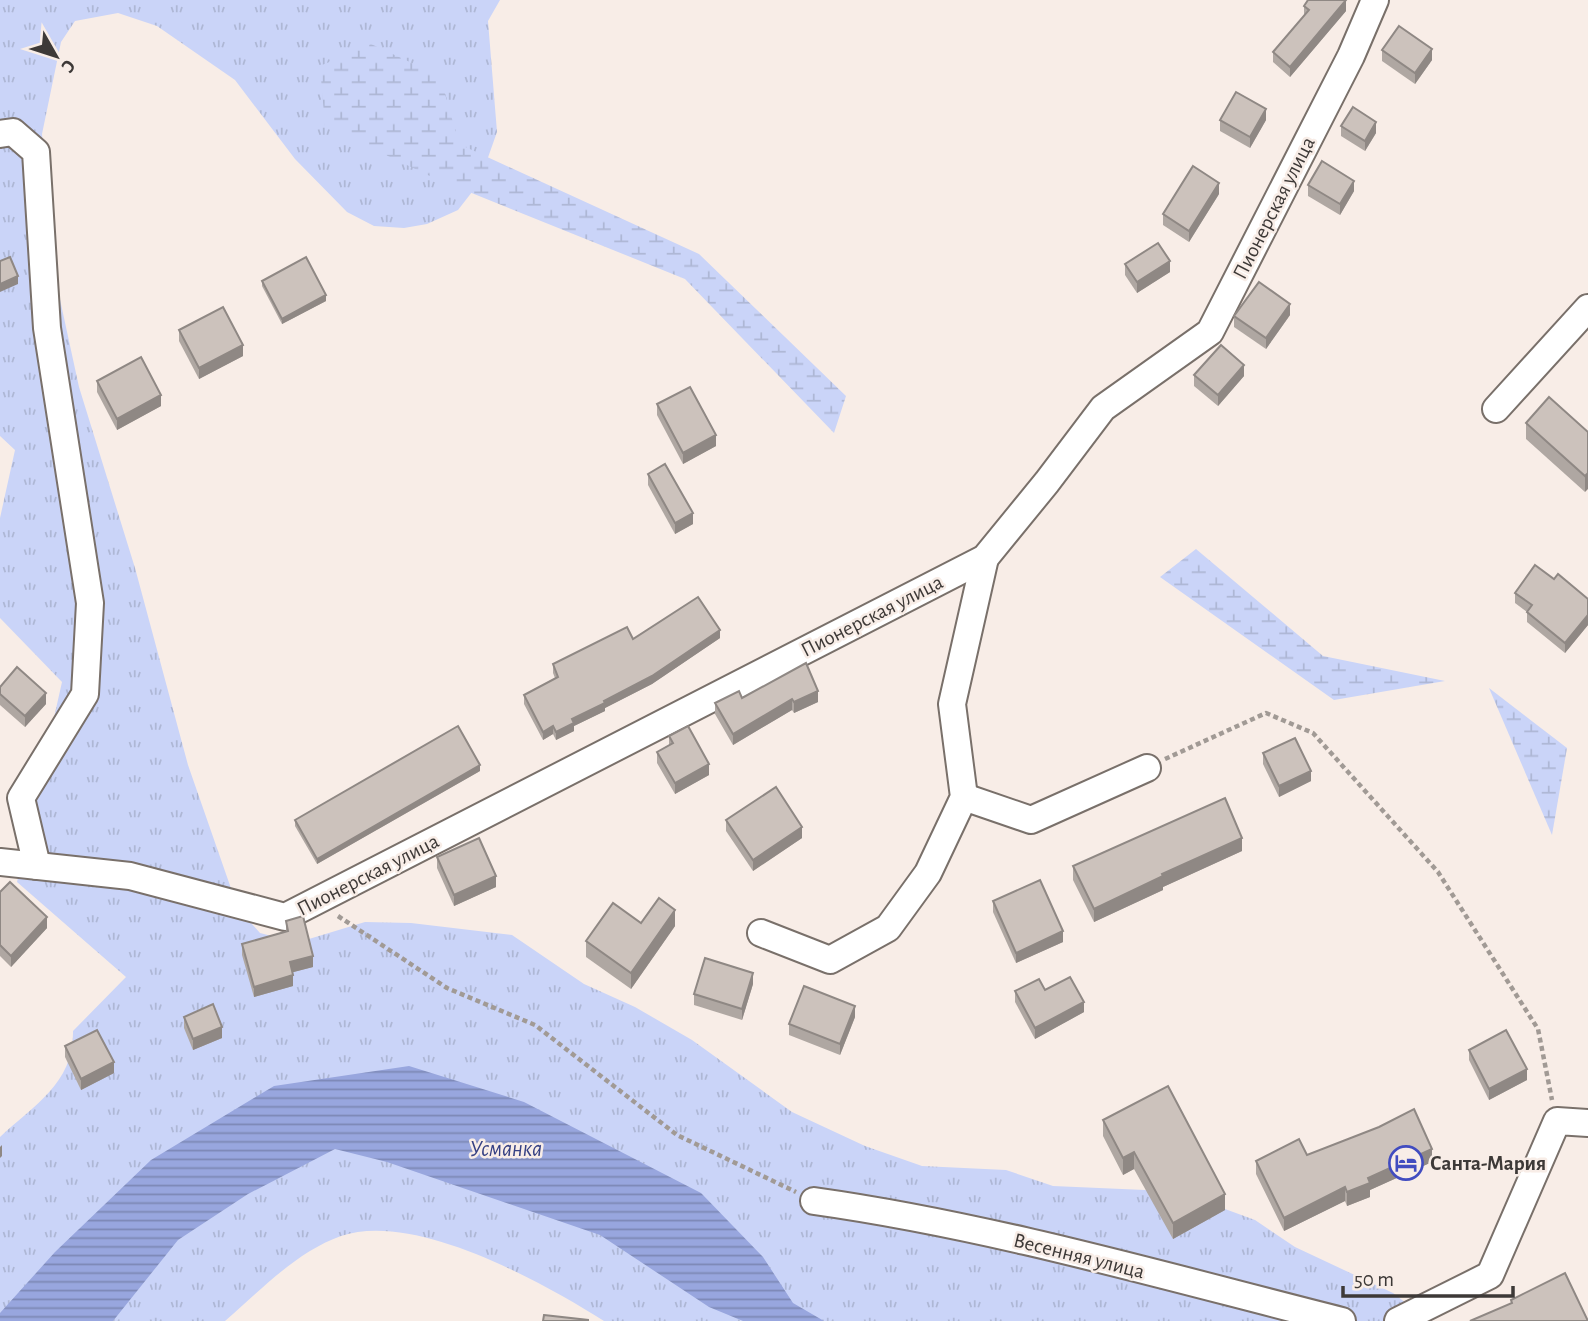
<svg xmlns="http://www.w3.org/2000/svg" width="1588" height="1321" font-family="'Alegreya Sans',sans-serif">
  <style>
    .grass { fill: url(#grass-tufts) }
    .wetland { fill: url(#wetland-marsh) }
    .water { fill: url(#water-rules) }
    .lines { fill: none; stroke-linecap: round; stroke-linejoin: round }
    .minor-casing { stroke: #79706a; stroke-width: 30 }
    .path { stroke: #a19a95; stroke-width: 4.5; stroke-dasharray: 5 3.5; stroke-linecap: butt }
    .minor { stroke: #fff; stroke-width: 26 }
    .wall { fill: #afa7a2 }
    .shaded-wall { fill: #8f8884 }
    .building { fill: #ccc2bc; stroke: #8f8884; stroke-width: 2 }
    .labels { text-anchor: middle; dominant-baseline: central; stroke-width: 5; stroke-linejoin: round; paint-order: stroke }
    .street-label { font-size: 21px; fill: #3d3937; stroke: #f8ede7 }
    .poi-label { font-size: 21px; font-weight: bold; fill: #3d3937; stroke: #f8ede7; text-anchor: start }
    .water-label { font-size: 23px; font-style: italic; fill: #354083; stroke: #f8ede7 }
  </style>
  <defs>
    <pattern id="grass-tufts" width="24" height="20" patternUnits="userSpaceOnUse" patternTransform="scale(1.75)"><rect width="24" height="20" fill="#cad4f8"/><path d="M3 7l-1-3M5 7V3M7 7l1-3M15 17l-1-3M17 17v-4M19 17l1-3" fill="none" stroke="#aeb7d5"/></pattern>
    <pattern id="wetland-marsh" width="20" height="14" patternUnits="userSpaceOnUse" patternTransform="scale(1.75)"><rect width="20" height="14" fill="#cad4f8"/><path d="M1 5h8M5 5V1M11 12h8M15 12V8" fill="none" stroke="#aeb7d5"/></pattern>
    <pattern id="water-rules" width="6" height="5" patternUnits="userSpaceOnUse" patternTransform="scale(1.75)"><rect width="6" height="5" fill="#98a6de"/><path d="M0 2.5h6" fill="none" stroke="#7d88b5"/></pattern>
  </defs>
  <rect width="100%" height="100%" fill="#f8ede7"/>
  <path class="grass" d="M0 0H500L488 21 497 132 479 183 458 210 427 224 404 228 374 226 347 212 295 159 235 80 157 26 118 13 75 21 61 42 42 134 51 258 79 387 135 568 188 765 234 897 244 915 260 933 283 939H309L365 922 411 923 512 935 584 984 635 1007 692 1040 792 1112 865 1146 922 1166 1006 1170 1053 1186 1145 1190 1195 1198 1255 1220 1295 1247 1393 1293 1429 1321H604C542 1282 415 1211 341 1236 296 1252 261 1290 225 1321H0V1137C35 1104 74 1083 73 1031L126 977 17 882 62 682 0 618V518L15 450 0 436Z"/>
  <g class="wetland">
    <polygon points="371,44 440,76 459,144 699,254 846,396 834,433 685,279 432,177 325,126 320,66"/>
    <polygon points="1196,549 1323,656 1445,681 1334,700 1160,577"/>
    <polygon points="1489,688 1567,748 1552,835"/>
  </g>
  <polygon class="water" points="409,1066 524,1102 701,1193 763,1257 793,1303 824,1321 743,1321 709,1307 600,1235 387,1162 335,1149 248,1194 178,1240 113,1321 0,1321 0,1313 55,1252 151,1160 274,1086"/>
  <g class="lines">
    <g class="minor-casing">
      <g id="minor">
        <polyline points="0,134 13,132 36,152 47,328 90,603 85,694 21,798 37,866"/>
        <polyline points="1496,409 1588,308"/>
        <polyline points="964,797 1031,820 1147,768"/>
        <polyline points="0,862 130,876 285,917 985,558 1047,482 1103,408 1210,332 1351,56 1375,0"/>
        <polyline points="761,933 830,960 888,928 928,873 964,797 952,704 985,558"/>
        <path d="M814 1201C992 1226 1167 1277 1342 1321"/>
        <polyline points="1398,1321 1490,1275 1557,1121 1588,1123"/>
      </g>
    </g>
    <g class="path">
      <polyline points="1165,759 1266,713 1313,733 1438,872 1538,1029 1552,1100"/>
      <polyline points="338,916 447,988 535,1025 677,1135 796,1192"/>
    </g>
    <use href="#minor" class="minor"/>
  </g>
  <g class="wall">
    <polygon points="1304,6 1346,11 1290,77 1273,62 1273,52 1304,16"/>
    <polygon points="1382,50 1432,60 1415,84 1382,61"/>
    <polygon points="1220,120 1266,120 1250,148 1220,131"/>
    <polygon points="1341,126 1376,133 1365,151 1341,136"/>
    <polygon points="1308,185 1354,191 1340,215 1308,196"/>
    <polygon points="1219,194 1189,242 1163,225 1163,214"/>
    <polygon points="1125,264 1170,272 1137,293 1125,275"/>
    <polygon points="262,281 326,301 282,324 262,286"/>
    <polygon points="1290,315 1266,349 1234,327 1234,316"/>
    <polygon points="179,330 243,356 199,379 179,341"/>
    <polygon points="1194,375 1244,376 1218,406 1194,386"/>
    <polygon points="97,381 161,406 117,430 97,392"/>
    <polygon points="657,404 716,446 683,464 657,415"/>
    <polygon points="1526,423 1588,432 1585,492 1526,439"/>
    <polygon points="648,474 693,524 675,534 648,485"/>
    <polygon points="1554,579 1588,599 1588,625 1565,653 1527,622 1527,612 1515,603 1515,593"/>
    <polygon points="720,638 652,684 605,708 605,711 574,726 574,731 556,740 553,734 543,740 524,704 524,695 555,678 553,673 553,664 633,639"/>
    <polygon points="0,687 46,704 25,727 0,705"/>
    <polygon points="742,698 818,702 794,713 792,710 733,745 715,714 715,703"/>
    <polygon points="669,736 709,775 675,794 657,763 657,752 669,746"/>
    <polygon points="1263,753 1311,781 1279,797 1263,764"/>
    <polygon points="480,771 317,864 295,826 295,820"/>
    <polygon points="726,820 802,838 753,871 726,831"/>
    <polygon points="1242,851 1163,887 1163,890 1094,922 1073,880 1073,866"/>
    <polygon points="437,857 496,887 454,906 437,868"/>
    <polygon points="0,892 47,928 11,967 0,956"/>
    <polygon points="993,901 1063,942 1016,963 993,912"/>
    <polygon points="286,921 313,967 293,972 293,986 254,997 242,955 242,944 286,931"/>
    <polygon points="641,923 675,926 631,989 586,957 586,941"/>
    <polygon points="753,984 742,1020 694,1005 694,994"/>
    <polygon points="1045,990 1084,1012 1035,1039 1015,1002 1015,991"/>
    <polygon points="184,1017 222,1038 193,1050 184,1028"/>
    <polygon points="855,1017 840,1055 789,1035 789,1024"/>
    <polygon points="65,1046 114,1073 81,1090 65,1057"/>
    <polygon points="1469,1050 1527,1080 1489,1100 1469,1060"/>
    <polygon points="1103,1120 1225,1210 1173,1239 1134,1169 1123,1175 1103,1136"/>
    <polygon points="1307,1155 1432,1162 1370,1190 1370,1197 1347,1206 1345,1201 1284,1231 1256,1174 1256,1161"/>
  </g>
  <g class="shaded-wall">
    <polygon points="1346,0 1346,11 1290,77 1290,67"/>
    <polygon points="1432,49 1432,60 1415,84 1415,73"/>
    <polygon points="1266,109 1266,120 1250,148 1250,137"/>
    <polygon points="1376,122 1376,133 1365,151 1365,141"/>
    <polygon points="1354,181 1354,191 1340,215 1340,204"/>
    <polygon points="1219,183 1219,194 1189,242 1189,231"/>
    <polygon points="1170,261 1170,272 1137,293 1137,282"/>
    <polygon points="18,276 18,284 0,292 0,284"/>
    <polygon points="326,295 326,301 282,324 282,319"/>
    <polygon points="1290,304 1290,315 1266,349 1266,338"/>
    <polygon points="243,345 243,356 199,379 199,368"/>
    <polygon points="1244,365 1244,376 1218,406 1218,395"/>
    <polygon points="161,395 161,406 117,430 117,419"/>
    <polygon points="716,435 716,446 683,464 683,453"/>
    <polygon points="1588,473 1588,489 1585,492 1585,476"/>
    <polygon points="693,513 693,524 675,534 675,523"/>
    <polygon points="1588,615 1588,625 1565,653 1565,643"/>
    <polygon points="720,630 720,638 652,684 605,708 605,711 574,726 574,731 556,740 556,732 572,719"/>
    <polygon points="818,691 818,702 794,713 794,702"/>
    <polygon points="46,693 46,704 25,727 25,716"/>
    <polygon points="792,699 792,710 733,745 733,734"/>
    <polygon points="553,726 553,734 543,740 543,732"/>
    <polygon points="709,764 709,775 675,794 675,783"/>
    <polygon points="480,765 480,771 317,864 317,859"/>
    <polygon points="1311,771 1311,781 1279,797 1279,786"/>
    <polygon points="802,827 802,838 753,871 753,860"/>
    <polygon points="1242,838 1242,851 1163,887 1163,890 1094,922 1094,909 1162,874"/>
    <polygon points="496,876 496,887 454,906 454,895"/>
    <polygon points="675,910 675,926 631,989 631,973"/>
    <polygon points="47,917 47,928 11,967 11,956"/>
    <polygon points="1063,931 1063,942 1016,963 1016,953"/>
    <polygon points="313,956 313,967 290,973 290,962"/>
    <polygon points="753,973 753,984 742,1020 742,1009"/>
    <polygon points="293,975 293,986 254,997 254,987"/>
    <polygon points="1084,1002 1084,1012 1035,1039 1035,1028"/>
    <polygon points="855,1006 855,1017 840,1055 840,1044"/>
    <polygon points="222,1027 222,1038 193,1050 193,1039"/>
    <polygon points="114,1062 114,1073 81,1090 81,1079"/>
    <polygon points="1527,1069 1527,1080 1489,1100 1489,1089"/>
    <polygon points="2,1145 2,1156 0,1158 0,1147"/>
    <polygon points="1432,1149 1432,1162 1370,1190 1370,1197 1347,1206 1347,1192 1368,1178"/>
    <polygon points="1134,1152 1134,1169 1123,1175 1123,1158"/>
    <polygon points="1345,1187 1345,1201 1284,1231 1284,1218"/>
    <polygon points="1225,1194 1225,1210 1173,1239 1173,1223"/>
  </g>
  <g class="building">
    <polygon points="1308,0 1346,0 1290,67 1273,52 1309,10 1304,6"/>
    <polygon points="1399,26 1432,49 1415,73 1382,50"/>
    <polygon points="1236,92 1266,109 1250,137 1220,120"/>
    <polygon points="1353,107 1376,122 1365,141 1341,126"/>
    <polygon points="1322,161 1354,181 1340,204 1308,185"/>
    <polygon points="1193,166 1219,183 1189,231 1163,214"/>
    <polygon points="1158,243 1170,261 1137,282 1125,264"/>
    <polygon points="10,257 18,276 0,284 0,261"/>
    <polygon points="306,257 326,295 282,319 262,281"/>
    <polygon points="1259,282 1290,304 1266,338 1234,316"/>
    <polygon points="223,307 243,345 199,368 179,330"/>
    <polygon points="1221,345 1244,365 1218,395 1194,375"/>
    <polygon points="141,357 161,395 117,419 97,381"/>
    <polygon points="690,387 716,435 683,453 657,404"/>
    <polygon points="1549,397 1588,432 1588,473 1585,476 1526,423"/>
    <polygon points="665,464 693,513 675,523 648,474"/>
    <polygon points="1535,565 1554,579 1558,574 1588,599 1588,615 1565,643 1527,612 1532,605 1515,593"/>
    <polygon points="698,597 720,630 652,676 604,701 605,703 572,719 574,723 556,732 553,726 543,732 524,695 558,677 553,664 627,627 633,639"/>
    <polygon points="806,663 818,691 794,702 792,699 733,734 715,703 739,691 742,698"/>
    <polygon points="17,667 46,693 25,716 0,694 0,687"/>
    <polygon points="458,726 480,765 317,859 295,820"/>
    <polygon points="688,726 709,764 675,783 657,752 673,743 669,736"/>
    <polygon points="1295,738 1311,771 1279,786 1263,753"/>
    <polygon points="776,787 802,827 753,860 726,820"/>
    <polygon points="1225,798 1242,838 1162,874 1163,876 1094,909 1073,866"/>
    <polygon points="479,838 496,876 454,895 437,857"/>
    <polygon points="1040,880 1063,931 1016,953 993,901"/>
    <polygon points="10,882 47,917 11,956 0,945 0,892"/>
    <polygon points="659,898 675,910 631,973 586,941 613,903 641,923"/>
    <polygon points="303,916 313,956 290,962 293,975 254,987 242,944 288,931 286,921"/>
    <polygon points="705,958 753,973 742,1009 694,994"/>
    <polygon points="1070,977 1084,1002 1035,1028 1015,991 1039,979 1045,990"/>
    <polygon points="804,986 855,1006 840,1044 789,1024"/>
    <polygon points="213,1004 222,1027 193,1039 184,1017"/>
    <polygon points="97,1030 114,1062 81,1079 65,1046"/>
    <polygon points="1506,1030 1527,1069 1489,1089 1469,1050"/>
    <polygon points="1168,1086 1225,1194 1173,1223 1134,1152 1123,1158 1103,1120"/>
    <polygon points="1414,1109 1432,1149 1368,1178 1370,1183 1347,1192 1345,1187 1284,1218 1256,1161 1299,1139 1307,1155 1379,1127"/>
    <polygon points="1565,1273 1588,1321 1470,1321 1512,1303 1511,1300"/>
    <polygon points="544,1315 588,1320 588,1321 543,1321"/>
  </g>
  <defs>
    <g id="hotel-ring" transform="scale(1.75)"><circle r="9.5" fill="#f8ede7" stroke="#414cc0" stroke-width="1.5"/><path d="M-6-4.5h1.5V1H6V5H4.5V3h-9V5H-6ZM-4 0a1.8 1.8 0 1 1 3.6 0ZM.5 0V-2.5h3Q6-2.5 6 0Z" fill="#414cc0"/></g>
  </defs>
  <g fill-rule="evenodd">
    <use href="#hotel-ring" x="1406" y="1163"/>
  </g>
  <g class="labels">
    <g class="street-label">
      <text transform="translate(1274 208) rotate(-63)">Пионерская улица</text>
      <text transform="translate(872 616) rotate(-27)">Пионерская улица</text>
      <text transform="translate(368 875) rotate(-27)">Пионерская улица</text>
      <text transform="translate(1079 1256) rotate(14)">Весенняя улица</text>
    </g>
    <g class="poi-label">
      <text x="1430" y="1163">Санта-Мария</text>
    </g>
    <g class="water-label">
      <text x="506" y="1149">Усманка</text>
    </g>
  </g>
  <g transform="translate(56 56) rotate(129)" stroke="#f8ede7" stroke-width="5" paint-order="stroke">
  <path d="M0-5L12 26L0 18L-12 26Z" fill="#3d3937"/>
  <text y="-10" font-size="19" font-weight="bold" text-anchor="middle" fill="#3d3937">С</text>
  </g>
  <path d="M1343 1286v10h170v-10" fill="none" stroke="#3d3937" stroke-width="3.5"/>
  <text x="1354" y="1286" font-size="21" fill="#3d3937" stroke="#f8ede7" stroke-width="5" paint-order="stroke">50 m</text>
</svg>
